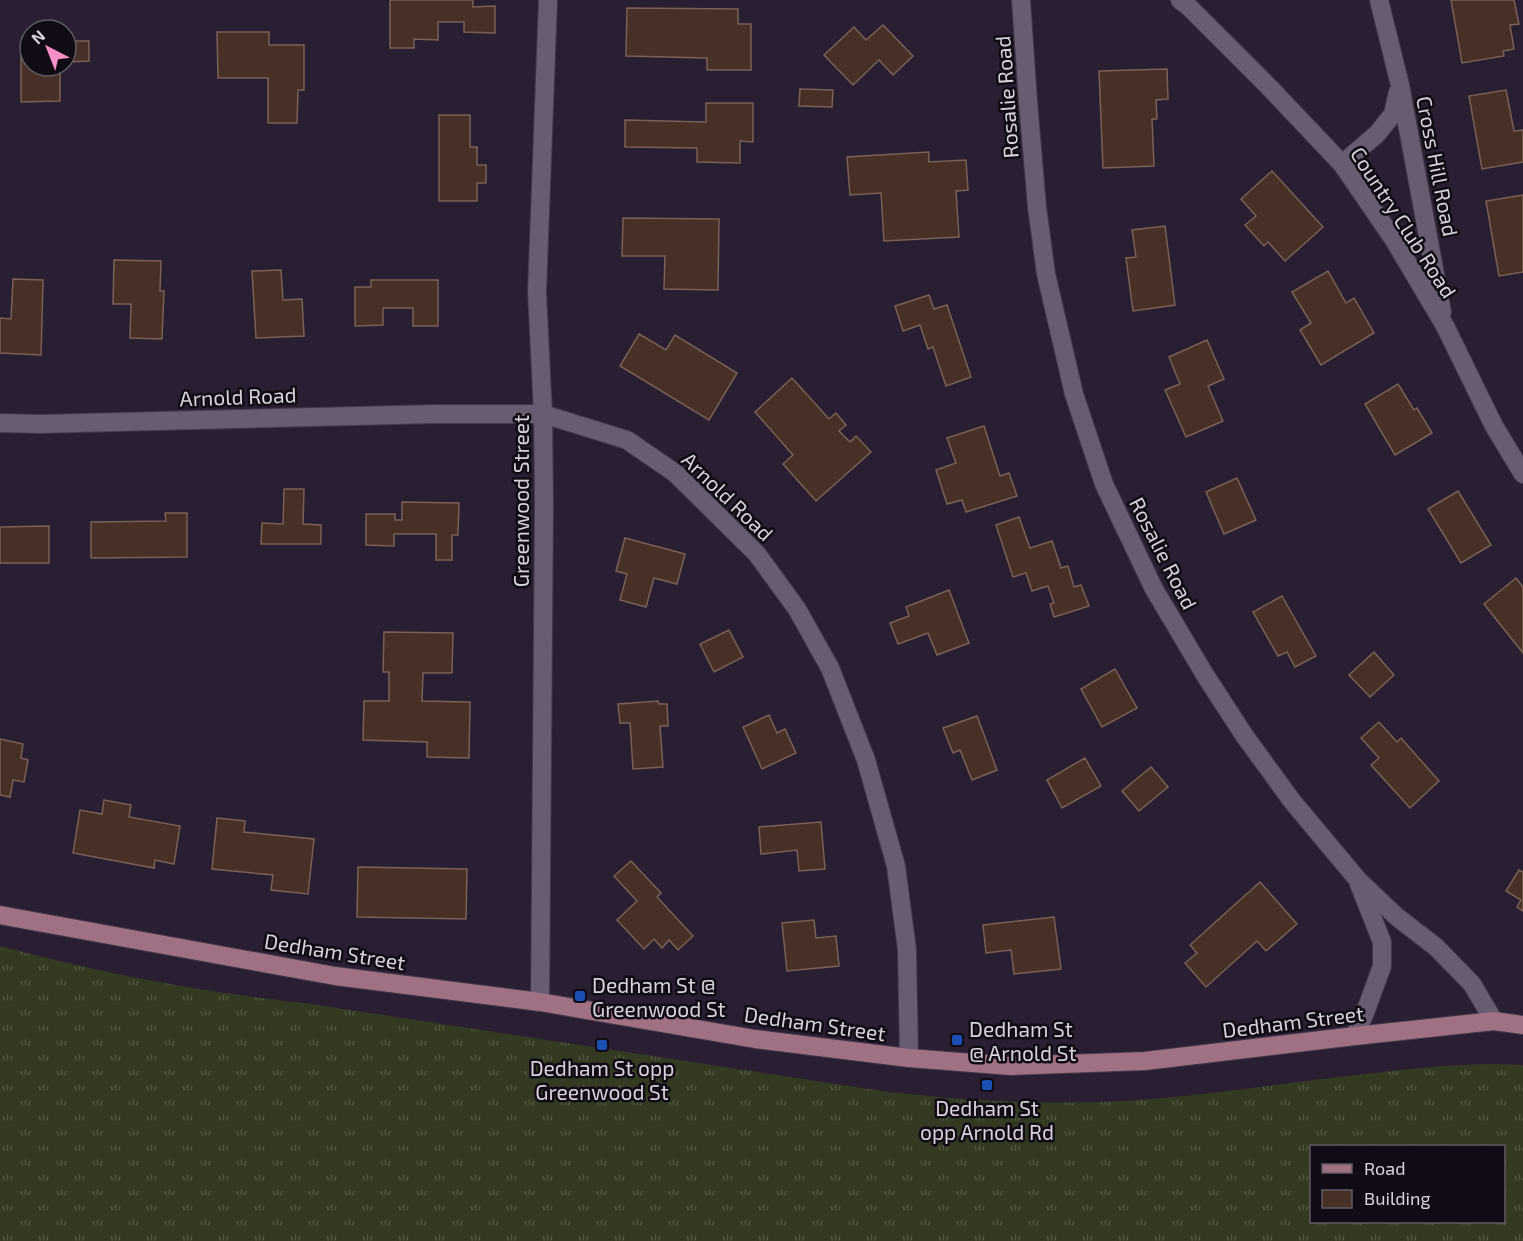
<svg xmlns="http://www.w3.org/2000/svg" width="1523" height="1241" font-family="'Exo 2',sans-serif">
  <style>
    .grass { fill: url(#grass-tufts); fill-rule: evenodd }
    .building { fill: #473026; stroke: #7a6155; stroke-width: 1.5 }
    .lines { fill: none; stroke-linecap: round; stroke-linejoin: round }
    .minor-casing { stroke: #423949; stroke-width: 20 }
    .major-casing { stroke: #423949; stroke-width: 20 }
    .minor { stroke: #685c71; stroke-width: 18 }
    .major { stroke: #a07084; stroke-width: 18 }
    .transit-dot { fill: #1a4fb4; stroke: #100b14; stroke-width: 2 }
    .labels { text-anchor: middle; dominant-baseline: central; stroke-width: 5; stroke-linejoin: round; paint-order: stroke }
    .street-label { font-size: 21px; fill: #d9d2de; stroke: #100b14 }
    .poi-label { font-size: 21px; fill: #d9d2de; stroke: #100b14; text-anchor: start }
  </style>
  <defs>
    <pattern id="grass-tufts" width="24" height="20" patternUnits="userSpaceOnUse" patternTransform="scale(1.5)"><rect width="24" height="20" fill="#343921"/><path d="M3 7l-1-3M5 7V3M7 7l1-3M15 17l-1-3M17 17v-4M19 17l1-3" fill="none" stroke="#515541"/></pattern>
  </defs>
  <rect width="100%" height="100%" fill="#2a1f32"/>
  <path class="grass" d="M0 946C100 973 201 992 304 1003L889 1092C987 1103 1086 1107 1184 1096 1250 1089 1316 1079 1383 1072 1429 1067 1476 1062 1523 1065V1241H0ZM1504 1146V1222H1312V1146Z"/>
  <g class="building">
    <polygon points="390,0 473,0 473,7 495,6 495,33 464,32 464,22 438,22 438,40 414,39 414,48 390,48"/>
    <polygon points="1451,0 1514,0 1519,24 1510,25 1514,49 1503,51 1504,56 1462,63"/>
    <polygon points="627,8 738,9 738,24 751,24 751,70 707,70 707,58 626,56"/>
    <polygon points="883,25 913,56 893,75 879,60 853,85 824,55 854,27 866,40"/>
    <polygon points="217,32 269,32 269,45 304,45 304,90 298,90 297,123 268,123 268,78 218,78"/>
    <polygon points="66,41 89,41 89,61 66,62"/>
    <polygon points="21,46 30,46 30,66 60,66 60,101 21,102"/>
    <polygon points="1167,69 1168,99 1156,100 1157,119 1152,119 1154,166 1103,168 1099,71"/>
    <polygon points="800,89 833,90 832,107 799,106"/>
    <polygon points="1506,90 1514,131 1523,130 1523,162 1482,169 1469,96"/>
    <polygon points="706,103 753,103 753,142 740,141 740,163 697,162 697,148 625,147 625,120 706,122"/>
    <polygon points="439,115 470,115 470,147 477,147 477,165 486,165 486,183 477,183 477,201 439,201"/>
    <polygon points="929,152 929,162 966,160 968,190 956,191 959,237 884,241 881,193 850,195 847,157"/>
    <polygon points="1272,171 1323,227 1285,261 1268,242 1264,246 1245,225 1256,216 1241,199"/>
    <polygon points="1523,195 1523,272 1499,276 1486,201"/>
    <polygon points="623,218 719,219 718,290 664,289 665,256 622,256"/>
    <polygon points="1165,226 1175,305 1133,311 1126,258 1136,257 1132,230"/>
    <polygon points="114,260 161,261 160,291 164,291 162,339 130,338 131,304 113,304"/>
    <polygon points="281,270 283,300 302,299 304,336 256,338 252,271"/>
    <polygon points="1328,271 1346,303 1354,298 1374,333 1321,365 1300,330 1311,323 1292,292"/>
    <polygon points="13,279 43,280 41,355 0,353 0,318 11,319"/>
    <polygon points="371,280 438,280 438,326 413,326 413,308 383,308 383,325 355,326 355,287 371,287"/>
    <polygon points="929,295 934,309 947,305 971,377 946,386 933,347 928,349 920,325 903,331 895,306"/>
    <polygon points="639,334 666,350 675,335 737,373 709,420 620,366"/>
    <polygon points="1207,340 1224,379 1208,386 1223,421 1186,437 1165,390 1180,384 1169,357"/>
    <polygon points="792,378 829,419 836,413 846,425 839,431 850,442 856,436 871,452 816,501 783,464 793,455 755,412"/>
    <polygon points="1398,384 1414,410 1417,408 1432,433 1395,455 1365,404"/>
    <polygon points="984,426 1000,476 1009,473 1017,496 966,512 962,500 947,504 936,470 956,463 947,438"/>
    <polygon points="1237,478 1256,520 1224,534 1206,492"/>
    <polygon points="284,489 304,489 303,524 321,525 321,544 261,544 262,523 283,524"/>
    <polygon points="1458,491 1491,545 1461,563 1428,509"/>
    <polygon points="402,502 459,503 458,535 452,535 452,560 436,560 436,534 394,534 394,546 366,545 366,514 395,514 395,520 402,520"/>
    <polygon points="165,513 187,513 187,557 91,558 91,522 166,521"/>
    <polygon points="1019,517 1030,548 1052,541 1061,568 1068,566 1074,587 1081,585 1089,606 1054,617 1050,604 1054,603 1048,586 1032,591 1026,573 1013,577 996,525"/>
    <polygon points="49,526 49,563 0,563 0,527"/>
    <polygon points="625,538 685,554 677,584 654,578 646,607 620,600 627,574 616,571"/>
    <polygon points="1516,578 1523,587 1523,653 1484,604"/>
    <polygon points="949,590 969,643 937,655 928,633 898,644 890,623 909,616 906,607"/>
    <polygon points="1282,596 1316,656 1295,667 1287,652 1278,656 1253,612"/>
    <polygon points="729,630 743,657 714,672 700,644"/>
    <polygon points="384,632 453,633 452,673 423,673 422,701 470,702 469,758 427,757 427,742 363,740 364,701 389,701 389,672 383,672"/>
    <polygon points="1374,652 1394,675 1370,697 1349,675"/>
    <polygon points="1115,669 1137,708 1102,727 1081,689"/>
    <polygon points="658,701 659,704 667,704 668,726 660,726 663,767 633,769 630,723 620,723 618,704"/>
    <polygon points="769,715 777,733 785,729 796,753 762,769 743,727"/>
    <polygon points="977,716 997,770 972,780 960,750 953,753 943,728"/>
    <polygon points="1379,722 1397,742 1401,738 1439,781 1410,808 1371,765 1379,758 1361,738"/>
    <polygon points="0,739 23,744 21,758 28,760 24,782 13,780 10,797 0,795"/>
    <polygon points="1085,758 1101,786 1062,808 1047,780"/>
    <polygon points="1151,767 1168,787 1139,811 1122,791"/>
    <polygon points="104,800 131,805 129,817 180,826 174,864 155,860 154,868 73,853 80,810 102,814"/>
    <polygon points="217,818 245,821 244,832 314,839 308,894 271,890 273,875 212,869"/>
    <polygon points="821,822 825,869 799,871 797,850 761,854 759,827"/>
    <polygon points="631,861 661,893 657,897 693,936 678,950 669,940 662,948 654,939 644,949 617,920 637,901 614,876"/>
    <polygon points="358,867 467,869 466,919 357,917"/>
    <polygon points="1519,870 1523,872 1523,911 1517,907 1521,900 1506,891"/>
    <polygon points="1260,882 1297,924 1266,951 1257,941 1206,987 1185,963 1197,953 1190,945"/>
    <polygon points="1054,917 1061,969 1014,974 1011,950 986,953 983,925"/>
    <polygon points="814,920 816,938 836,936 839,966 787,971 782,923"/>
  </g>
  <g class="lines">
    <g class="minor-casing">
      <g id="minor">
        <polyline points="1021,0 1028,101 1037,207 1046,274 1074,394 1104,484 1154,589 1205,675 1244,735 1292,801 1358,880 1397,917 1436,947 1472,984 1494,1021"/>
        <polyline points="1180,0 1188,6 1269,87 1342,164 1394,240 1445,326 1494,426 1523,474"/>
        <polyline points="1379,0 1400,85 1442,312"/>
        <polyline points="1342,164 1377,134 1393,114 1398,92"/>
        <polyline points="0,423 40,424 436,414 543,414 627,440 675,473 757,554 797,609 830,668 866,760 896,866 907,950 909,1058"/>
        <polyline points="540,1002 544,506 543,414 537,292 548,0"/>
        <polyline points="1355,1036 1366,1010 1382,966 1382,942 1359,884"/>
      </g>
    </g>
    <g class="major-casing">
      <polyline id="major" points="0,915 335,976 540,1002 755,1039 909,1058 1011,1066 1145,1061 1355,1036 1494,1021 1523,1025"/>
    </g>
    <use href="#minor" class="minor"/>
    <use href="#major" class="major"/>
  </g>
  <g class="transit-dot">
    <rect x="574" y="990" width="12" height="12" rx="3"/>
    <rect x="951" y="1034" width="12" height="12" rx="3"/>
    <rect x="596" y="1039" width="12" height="12" rx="3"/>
    <rect x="981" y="1079" width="12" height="12" rx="3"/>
  </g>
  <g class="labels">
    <g class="street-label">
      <text transform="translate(1006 97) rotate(-94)">Rosalie Road</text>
      <text transform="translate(1438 166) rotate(79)">Cross Hill Road</text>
      <text transform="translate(1404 222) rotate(57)">Country Club Road</text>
      <text transform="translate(238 396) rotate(-2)">Arnold Road</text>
      <text transform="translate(728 496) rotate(44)">Arnold Road</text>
      <text transform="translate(520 501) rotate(-90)">Greenwood Street</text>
      <text transform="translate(1164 553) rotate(63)">Rosalie Road</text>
      <text transform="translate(335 951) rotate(9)">Dedham Street</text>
      <text transform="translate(1293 1021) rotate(-7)">Dedham Street</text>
      <text transform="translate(815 1023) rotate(8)">Dedham Street</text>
    </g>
    <g class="poi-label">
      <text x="592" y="984">Dedham St @<tspan x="592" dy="24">Greenwood St</tspan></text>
      <text x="969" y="1028">Dedham St<tspan x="969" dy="24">@ Arnold St</tspan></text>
      <text x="602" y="1067" text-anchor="middle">Dedham St opp<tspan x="602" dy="24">Greenwood St</tspan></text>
      <text x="987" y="1107" text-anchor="middle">Dedham St<tspan x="987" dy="24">opp Arnold Rd</tspan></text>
    </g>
  </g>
  <rect x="1310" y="1145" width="195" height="78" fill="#100b14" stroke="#605b65" stroke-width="1.5"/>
  <rect x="1322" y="1164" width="30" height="9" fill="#a07084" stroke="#605b65" stroke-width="1.5"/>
  <text x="1364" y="1175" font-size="18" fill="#d9d2de">Road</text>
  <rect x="1322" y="1190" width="30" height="18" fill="#473026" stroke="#605b65" stroke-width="1.5"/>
  <text x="1364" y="1205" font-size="18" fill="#d9d2de">Building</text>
  <g transform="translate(48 48) rotate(318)"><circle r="28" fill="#100b14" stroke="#605b65" stroke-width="1.5"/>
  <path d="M0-4.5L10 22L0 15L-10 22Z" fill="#f98fc8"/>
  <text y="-9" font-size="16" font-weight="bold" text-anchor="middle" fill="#d9d2de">N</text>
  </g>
</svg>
